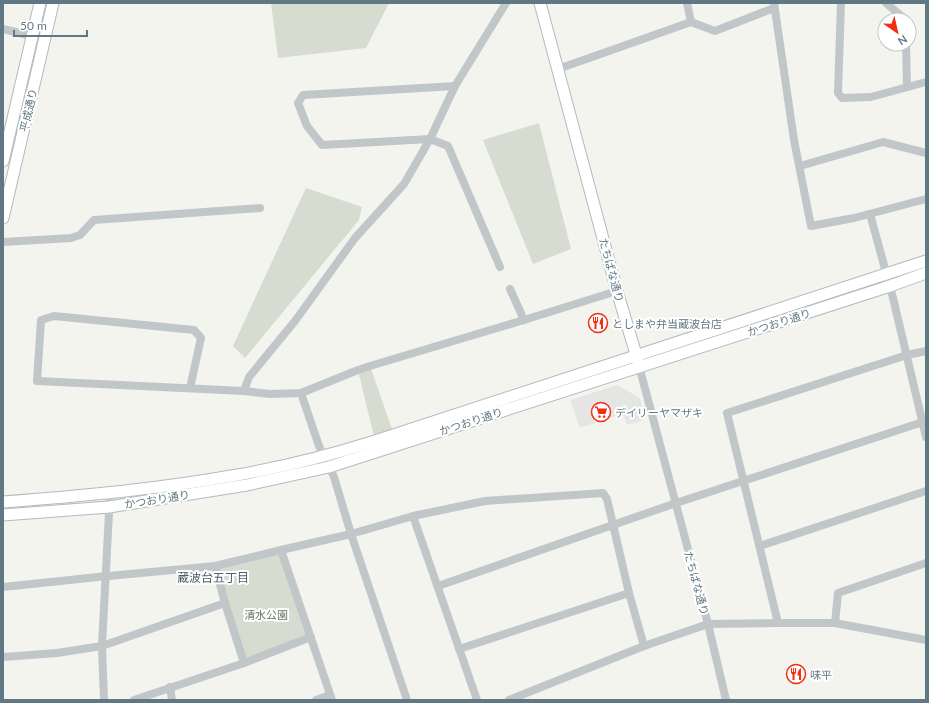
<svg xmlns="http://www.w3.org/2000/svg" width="929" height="703" font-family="Lato,'Noto Sans JP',sans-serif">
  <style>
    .built { fill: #e5e5e3 }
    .green { fill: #d6dcd0 }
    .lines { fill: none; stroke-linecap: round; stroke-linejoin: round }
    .secondary-casing { stroke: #b3babd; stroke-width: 13 }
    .street { stroke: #c1c6c9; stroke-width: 8 }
    .secondary { stroke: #fff; stroke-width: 11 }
    .labels { text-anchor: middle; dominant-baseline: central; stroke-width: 4; stroke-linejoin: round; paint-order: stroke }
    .street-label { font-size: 11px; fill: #607884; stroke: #fff }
    .poi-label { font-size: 11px; fill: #607884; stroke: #fff; text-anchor: start }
    .park-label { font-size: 11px; fill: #687a60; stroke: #fff }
    .neighbourhood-label { font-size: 12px; fill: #4f5f68; stroke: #fff }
  </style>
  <rect width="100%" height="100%" fill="#f4f4ef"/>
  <polygon class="built" points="617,385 640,398 644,420 627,425 623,414 580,428 570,400"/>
  <g class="green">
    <polygon points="271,3 389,3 366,48 278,58"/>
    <polygon points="539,123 571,249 533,264 483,140"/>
    <polygon points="306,188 362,207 359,220 245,358 233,346"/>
    <polygon points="370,366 394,435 375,441 358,370"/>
    <polygon points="281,550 311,637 244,663 215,566"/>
  </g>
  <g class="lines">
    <g class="secondary-casing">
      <g id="secondary">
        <polyline points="540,3 617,291 638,361"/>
        <polyline points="3,161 40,3"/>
        <polyline points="3,218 53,3"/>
        <path d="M3 502C81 496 160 489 237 475 283 467 331 455 375 441L926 261"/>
        <polyline points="3,515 109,507 247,485 329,467 890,286 926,273"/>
      </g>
    </g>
    <g class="street">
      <polyline points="687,3 691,22"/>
      <polyline points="774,3 794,140 811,226 854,218 926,199"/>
      <polyline points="841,3 838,93 842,98 871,97 926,82"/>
      <polyline points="886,3 906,20"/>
      <polyline points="3,29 32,36"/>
      <polyline points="906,44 907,87"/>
      <polyline points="558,69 691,22 715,31 774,8"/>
      <polyline points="455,86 303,95 298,103 307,126 322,145 430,139 448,146 500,267"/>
      <polyline points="800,166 883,142 926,153"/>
      <polyline points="870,214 893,298 926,437"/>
      <polyline points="3,242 71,238 80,235 94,220 260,208"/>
      <polyline points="510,289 524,320"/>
      <polyline points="639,366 708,624 726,700"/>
      <polyline points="190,388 201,338 194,330 54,316 41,320 37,381 244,391 270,394 301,393 358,370 370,366 524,320 617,291"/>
      <polyline points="244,391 249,377 295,321 355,238 404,184 430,139 455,86 506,3"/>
      <polyline points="301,393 319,446 334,477 351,534 407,700"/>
      <polyline points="413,516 477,700"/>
      <polyline points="760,546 926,491"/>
      <polyline points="281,550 332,700"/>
      <polyline points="215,566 225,603 244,663"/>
      <polyline points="438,586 676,503 926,421"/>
      <polyline points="3,587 98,577 215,566 281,550 351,534 413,516 485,501 603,493 607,499 629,593 644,646"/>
      <polyline points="778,623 727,413 907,355 926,351"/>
      <polyline points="835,623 838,593 926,563"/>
      <polyline points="459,649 629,593"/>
      <polyline points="3,657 57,653 102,646 225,603"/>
      <polyline points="170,687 172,700"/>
      <polyline points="104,700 102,646 110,493"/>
      <polyline points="134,700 244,663 311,637"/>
      <polyline points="316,700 330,695"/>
      <polyline points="509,700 644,646 708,624 778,623 835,623 926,640"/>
    </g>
    <use href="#secondary" class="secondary"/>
  </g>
  <defs>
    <g id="restaurant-ring" transform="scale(1)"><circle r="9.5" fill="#fff" stroke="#f42c10" stroke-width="1.5"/><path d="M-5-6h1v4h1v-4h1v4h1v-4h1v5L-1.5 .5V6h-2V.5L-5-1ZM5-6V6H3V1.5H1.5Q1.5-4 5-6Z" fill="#f42c10"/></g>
    <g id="supermarket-ring" transform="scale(1)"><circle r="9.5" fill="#fff" stroke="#f42c10" stroke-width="1.5"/><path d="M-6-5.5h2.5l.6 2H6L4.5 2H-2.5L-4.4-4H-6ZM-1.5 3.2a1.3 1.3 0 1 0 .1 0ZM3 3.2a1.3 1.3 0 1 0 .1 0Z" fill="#f42c10"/></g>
  </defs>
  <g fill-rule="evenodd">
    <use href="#restaurant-ring" x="598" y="323"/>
    <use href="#supermarket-ring" x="601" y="412"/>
    <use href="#restaurant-ring" x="796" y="674"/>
  </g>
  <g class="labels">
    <g class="street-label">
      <text transform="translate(28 110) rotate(-77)">平成通り</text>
      <text transform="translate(612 270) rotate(75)">たちばな通り</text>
      <text transform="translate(779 322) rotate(-18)">かつおり通り</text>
      <text transform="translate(471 421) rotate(-18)">かつおり通り</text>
      <text transform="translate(157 499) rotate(-9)">かつおり通り</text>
      <text transform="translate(697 583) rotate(75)">たちばな通り</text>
    </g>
    <g class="poi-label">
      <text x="612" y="323">としまや弁当蔵波台店</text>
      <text x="615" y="412">デイリーヤマザキ</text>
      <text x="810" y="674">味平</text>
    </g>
    <g class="park-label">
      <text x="266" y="614">清水公園</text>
    </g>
    <g class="neighbourhood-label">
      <text x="213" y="577">蔵波台五丁目</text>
    </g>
  </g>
  <rect width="929" height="703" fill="none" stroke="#607884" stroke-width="8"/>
  <g transform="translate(897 32) rotate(146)"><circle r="19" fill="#ffffff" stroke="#bfc9ce"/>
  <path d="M0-3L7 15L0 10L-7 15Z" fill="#f42c10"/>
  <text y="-6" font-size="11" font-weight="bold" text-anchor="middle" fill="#607884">N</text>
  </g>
  <path d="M14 30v6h73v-6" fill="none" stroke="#607884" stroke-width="2"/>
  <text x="20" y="30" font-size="12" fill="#607884" stroke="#ffffff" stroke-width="3" paint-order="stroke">50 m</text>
</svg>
